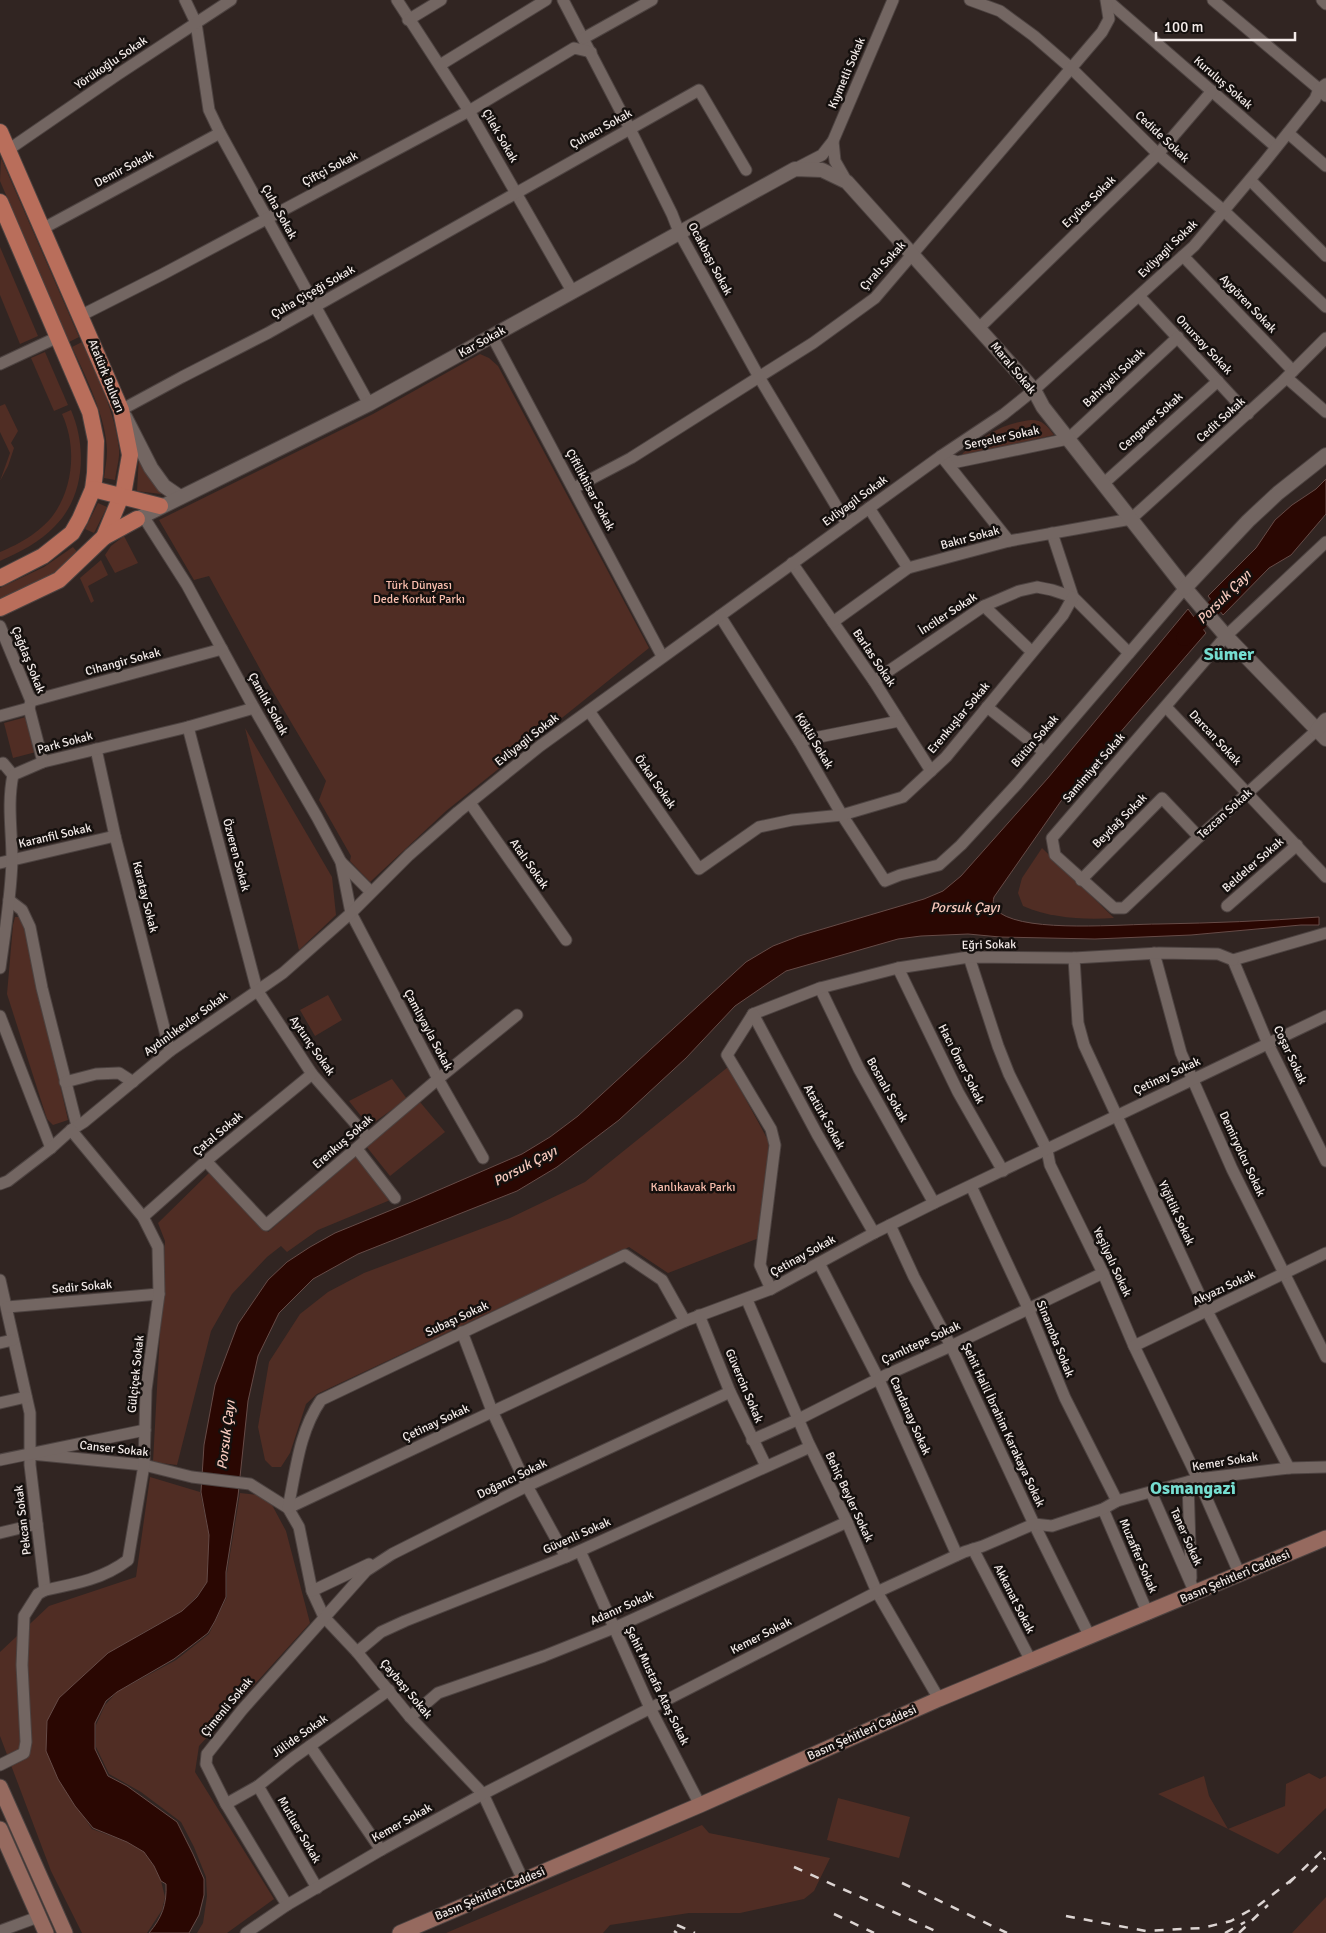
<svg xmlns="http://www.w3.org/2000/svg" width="1326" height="1933" font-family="Signika,sans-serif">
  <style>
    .green { fill: #502d24 }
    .water { fill: #2a0702; stroke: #664b47 }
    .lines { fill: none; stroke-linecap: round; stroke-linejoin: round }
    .river { stroke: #2a0702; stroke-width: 16 }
    .minor-casing { stroke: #4d4341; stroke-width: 13 }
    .tertiary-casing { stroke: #4d4341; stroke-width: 16 }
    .secondary-casing { stroke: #4d4341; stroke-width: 17 }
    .primary-casing { stroke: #4d4341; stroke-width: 18 }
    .minor { stroke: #736662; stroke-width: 11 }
    .tertiary { stroke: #736662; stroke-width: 14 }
    .secondary { stroke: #966a5f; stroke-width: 15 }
    .primary { stroke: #b96e5b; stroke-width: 16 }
    .rail { stroke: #dcd4d2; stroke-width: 2.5; stroke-dasharray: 9 9; stroke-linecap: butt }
    .labels { text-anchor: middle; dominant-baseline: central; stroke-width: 5; stroke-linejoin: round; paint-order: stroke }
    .street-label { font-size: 12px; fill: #f3ebe9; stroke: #15100e }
    .park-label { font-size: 12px; fill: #f8bdad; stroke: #15100e }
    .water-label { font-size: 14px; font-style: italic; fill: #f5c8bc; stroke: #15100e }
    .district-label { font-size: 18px; font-weight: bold; fill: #75ddd0; stroke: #15100e }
  </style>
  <rect width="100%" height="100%" fill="#312522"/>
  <g class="green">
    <polygon points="1,158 79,337 69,342 0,181"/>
    <polygon points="0,247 38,336 20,344 0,295"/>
    <path d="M82 342C97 376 115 411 119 449 120 458 116 470 115 480L104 478C105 469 107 460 107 451 107 419 85 375 72 347Z"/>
    <polygon points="45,352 68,405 54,411 31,358"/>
    <polygon points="480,354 489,358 498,366 649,648 446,811 370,882 350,861 351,856 319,800 326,781 266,680 209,576 194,580 159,520 373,414"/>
    <polygon points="5,404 18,431 11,443 14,448 8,466 0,481 10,453 0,432 0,406"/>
    <path d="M71 410C87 447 85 496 55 526 40 542 20 552 0 561V552C20 544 44 530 56 511 74 483 76 444 62 414Z"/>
    <path d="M1031 420C1043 420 1047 426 1054 435L964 456 962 455 963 453C987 435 1000 424 1031 420Z"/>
    <polygon points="139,456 169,495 137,491"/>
    <polygon points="98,503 107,507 94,533 85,529"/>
    <polygon points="124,536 138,563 115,573 105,555 111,546"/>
    <polygon points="73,547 78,553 53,576 0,600 0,588 44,567"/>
    <polygon points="101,560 108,575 88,586 94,601 91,603 80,578"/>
    <polygon points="26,717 36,752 13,758 4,723"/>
    <polygon points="245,728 332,877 336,915 299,950"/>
    <path d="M1042 848 1114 918C1084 920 1050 918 1023 906L1018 893 1022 878Z"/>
    <polygon points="15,917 19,917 23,923 68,1120 53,1125 47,1119 7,994 13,925"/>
    <polygon points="328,995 342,1020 315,1036 300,1010"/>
    <polygon points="728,1067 769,1142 759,1238 668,1273 629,1247 317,1394 306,1404 290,1453 281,1467 272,1467 265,1460 258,1427 269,1362 300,1314 328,1292 364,1273 510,1218 585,1182"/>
    <polygon points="392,1079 407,1099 369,1126 349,1101"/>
    <polygon points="420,1102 445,1132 390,1176 366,1146"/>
    <polygon points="360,1153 395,1198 318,1230 287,1252 281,1246 267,1257 232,1294 211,1331 177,1465 153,1462 165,1241 158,1223 211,1171 268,1232"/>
    <polygon points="150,1477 200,1492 209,1535 207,1582 197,1596 182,1611 137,1636 58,1779 92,1829 127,1842 144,1852 154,1866 161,1881 165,1897 162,1910 147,1933 82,1933 51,1871 0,1736 0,1652 49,1606 136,1577"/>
    <polygon points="240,1493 258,1495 272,1505 286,1531 310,1623 199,1746 195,1772 274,1899 227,1933 197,1933 203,1923 207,1896 206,1877 194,1847 181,1822 141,1792 109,1774 96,1747 96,1725 105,1705 117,1692 176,1660 209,1634 227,1597 227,1573"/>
    <polygon points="1309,1773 1320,1779 1326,1776 1326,1808 1278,1854 1158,1794 1204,1776 1209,1796 1228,1829 1285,1806 1286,1784"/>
    <polygon points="838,1798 910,1817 899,1858 827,1840"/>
    <polygon points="702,1825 709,1833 830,1858 814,1891 804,1899 740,1913 689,1913 610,1925 603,1933 446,1933"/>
    <polygon points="1326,1897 1326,1933 1292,1933"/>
  </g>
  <g class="water">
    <polygon points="1326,479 1326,514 1291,555 1269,568 1223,615 1208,596 1256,548 1275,520 1292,505 1316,489"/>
    <path d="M1188 609 1206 633 1061 801 994 897C992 904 994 909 1000 913 1029 933 1123 924 1159 924 1213 923 1266 921 1319 917V925H1301L1191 935 1095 939 1000 937 968 934 921 936 898 939 786 971 735 1006 686 1058 619 1120 557 1167 517 1191 358 1254 313 1279 279 1313 258 1356 248 1401 238 1496 226 1572V1597L215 1621 208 1633 174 1659 117 1692 106 1701 95 1723V1749L108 1776 127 1786 177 1822 193 1854 204 1879V1895L199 1915 189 1933H149C162 1918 167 1904 166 1884L161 1881 154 1866 144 1852 127 1842 93 1828 75 1806 58 1779 46 1751 47 1721 59 1698 108 1653 182 1611 197 1597 207 1582 209 1535 201 1492 204 1445 215 1385 238 1324 268 1280 287 1262 310 1247 335 1233 411 1202 522 1154 550 1137 578 1116 746 962 773 946 799 936 924 899 943 891 961 876 1048 778Z"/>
  </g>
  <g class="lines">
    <polyline class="river" points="1184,638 1230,591"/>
    <g class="minor-casing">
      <g id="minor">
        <polyline points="185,0 196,23 209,110 220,133 369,404"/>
        <polyline points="397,0 469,111 572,291"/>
        <polyline points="563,0 630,129 672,214 679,232 759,377 847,524"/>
        <polyline points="970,0 1000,11 1034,36 1072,69 1158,154 1224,211 1326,307"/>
        <polyline points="1107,0 1276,147"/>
        <polyline points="1213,0 1319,89 1326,96"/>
        <polyline points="1322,0 1326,4"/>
        <polyline points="408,20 441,0"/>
        <polyline points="584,38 652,0"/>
        <polyline points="440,65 546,0"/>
        <polyline points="1288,133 1326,166"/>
        <polyline points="833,141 835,161 847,182"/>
        <polyline points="8,150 117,75 231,0"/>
        <polyline points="795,169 822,155 833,141 893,0"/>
        <polyline points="1250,180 1326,256"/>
        <polyline points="42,229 220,133"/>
        <polyline points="1183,256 1293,371"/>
        <polyline points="1139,296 1248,414"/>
        <polyline points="80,316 163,274 469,111 574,48 591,52"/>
        <polyline points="980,327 1158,154 1212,91"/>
        <polyline points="492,336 662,656"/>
        <polyline points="0,364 58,337"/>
        <polyline points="1287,378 1326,412"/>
        <polyline points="121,410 182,377 268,333 699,90 746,170"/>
        <polyline points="941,456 957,462 1068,439 1178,337"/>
        <polyline points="942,457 1009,541"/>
        <polyline points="1103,484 1218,381"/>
        <polyline points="574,488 631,458 759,377 813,343 875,298 1102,32 1109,19 1106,0"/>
        <polyline points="869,508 908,568"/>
        <polyline points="143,516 187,585 254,708 317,817 341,862 351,913 438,1079 483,1158"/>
        <polyline points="1052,533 1073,597 1129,653"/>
        <polyline points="792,563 874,681 931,771"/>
        <polyline points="984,606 1032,652"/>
        <polyline points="720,616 799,741 842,815 885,881 900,875 939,865 961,845 1017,784 1185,588"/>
        <polyline points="833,622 908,568 1009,541 1131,519 1282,382 1326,338"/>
        <polyline points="0,626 31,701 29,708 43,762"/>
        <polyline points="874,681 984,606 1019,591 1037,587 1052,590 1073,597"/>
        <polyline points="31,701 222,649"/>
        <polyline points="987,707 1044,752"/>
        <polyline points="1166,707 1326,877"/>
        <polyline points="589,711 699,869 759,827 792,820 842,815 903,797 946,757 1063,615 1073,597"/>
        <polyline points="0,716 29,708"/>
        <polyline points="188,727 257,990 312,1074 368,1138"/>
        <polyline points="1317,730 1199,837 1124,908 1114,908 1055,855 1052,838 1226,636 1326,542"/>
        <polyline points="799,741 899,721"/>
        <polyline points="96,749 115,836 170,1051"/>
        <polyline points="0,764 3,763 13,775"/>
        <polyline points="470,803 566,940"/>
        <polyline points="341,862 371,892"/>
        <polyline points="0,863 115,836"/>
        <polyline points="1081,880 1162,798 1199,837"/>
        <polyline points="9,900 22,910 30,927 42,988 77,1126"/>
        <polyline points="1227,906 1297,845"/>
        <polyline points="1154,953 1181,1053 1232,1169 1326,1357"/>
        <polyline points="969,957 998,1046 1009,1074 1047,1150 1050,1165 1103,1273 1134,1346 1198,1479 1240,1575"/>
        <polyline points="1074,958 1078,1023 1084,1045 1207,1311 1289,1468"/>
        <polyline points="1233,960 1268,1044 1326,1161"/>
        <polyline points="1233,960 1326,933"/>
        <path d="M0 968C5 932 11 896 12 860 12 831 7 804 13 775L43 762 188 727 254 708"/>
        <polyline points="898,968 958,1092 1003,1171"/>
        <polyline points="820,988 859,1069 934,1203"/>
        <polyline points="753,1014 820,988 898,968 969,957 1074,958 1159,953 1218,954 1233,960"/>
        <polyline points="753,1014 727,1055 771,1129 775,1145 760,1265 771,1289"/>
        <polyline points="753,1014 817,1134 874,1233"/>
        <polyline points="0,1016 51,1148"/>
        <polyline points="65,1082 96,1074 119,1073 133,1082"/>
        <polyline points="357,1149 395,1198"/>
        <polyline points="206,1161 266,1225 438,1079 517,1015"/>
        <polyline points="0,1184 8,1181 51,1148 71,1130 84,1122 170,1051 283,973 351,913 409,855 458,812 540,746 941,456 1004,414 1034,390 1194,246 1263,164 1315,99 1319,89 1326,84"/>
        <polyline points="971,1186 1028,1308 1065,1398 1117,1501"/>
        <polyline points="143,1217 206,1161 312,1074"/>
        <polyline points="890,1225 914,1277 951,1346 1034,1524 1090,1637"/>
        <polyline points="819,1263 879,1380 957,1555"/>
        <polyline points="0,1280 30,1413 30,1465 45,1590 38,1594 24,1616 22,1665 26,1742 24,1753 0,1765"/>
        <polyline points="747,1300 808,1442 847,1522 877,1592 939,1699"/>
        <polyline points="7,1307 159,1294"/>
        <polyline points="699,1315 730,1392 766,1466"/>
        <polyline points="462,1332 492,1411 527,1486 566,1557"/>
        <polyline points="0,1343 13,1340"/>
        <polyline points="1134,1346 1326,1253"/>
        <polyline points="0,1403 26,1397"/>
        <polyline points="752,1440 799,1419 886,1375 951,1346 1103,1273"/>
        <polyline points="31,1454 144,1465 192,1477 250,1484 288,1508 299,1527 312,1591 324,1617 357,1652 410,1717 483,1794 523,1880"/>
        <polyline points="0,1460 145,1430"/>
        <polyline points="1188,1482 1191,1578"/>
        <polyline points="1151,1492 1195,1593"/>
        <polyline points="288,1508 685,1321 771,1289 874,1233 934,1203 1326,1016"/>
        <path d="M288 1508C296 1470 299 1432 321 1400L625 1255 662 1280 685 1321"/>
        <polyline points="1103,1509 1148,1614"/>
        <polyline points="0,1533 37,1524"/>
        <polyline points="973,1549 1031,1661"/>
        <polyline points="580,1551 650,1708 700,1805"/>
        <path d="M45 1590C75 1584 103 1579 128 1560L144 1465 146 1390 159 1294 158 1247 143 1217 71 1130"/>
        <polyline points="312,1591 369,1564"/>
        <polyline points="357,1652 381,1632 405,1621 566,1557 810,1447"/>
        <polyline points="410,1717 438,1693 544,1656 614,1628 847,1522"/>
        <polyline points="310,1746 381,1850"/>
        <polyline points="258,1786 317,1888"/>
        <polyline points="226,1804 258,1786 293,1758 389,1690"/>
        <polyline points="287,1905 226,1804 206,1764 207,1754 242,1710 366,1571 392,1554 527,1486 730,1392"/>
        <polyline points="0,1931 38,1917"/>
        <polyline points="246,1933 287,1905 381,1850 483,1794 877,1592 964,1552 983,1546 1034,1524 1052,1526 1103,1509 1117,1501 1198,1479 1289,1468 1326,1467"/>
      </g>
    </g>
    <g class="tertiary-casing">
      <g id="tertiary">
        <polyline points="125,417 151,468 164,486 180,497"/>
        <polyline points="137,519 369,404 795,169 822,170 847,182 1034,390 1043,407 1185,588 1226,636 1326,739"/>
        <polyline points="1185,588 1248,521 1278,493 1326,455"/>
        <polyline points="1317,730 1326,720"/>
      </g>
    </g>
    <g class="secondary-casing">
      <g id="secondary">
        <polyline points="0,1787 65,1933"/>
        <polyline points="0,1829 46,1933"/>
        <polyline points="400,1933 700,1805 939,1699 1326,1538"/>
      </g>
    </g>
    <g class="primary-casing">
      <g id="primary">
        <polyline points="0,132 121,410 130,455 124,489 104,537 59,580 0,608"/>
        <polyline points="0,202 90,412 96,441 95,473 93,489 80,519 72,533 43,556 0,578"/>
        <polyline points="93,489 160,506"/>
        <polyline points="104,537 137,519"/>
      </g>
    </g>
    <use href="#minor" class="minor"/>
    <use href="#tertiary" class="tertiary"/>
    <use href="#secondary" class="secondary"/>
    <use href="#primary" class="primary"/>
    <g class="rail">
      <polyline points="794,1867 940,1933"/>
      <polyline points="1311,1872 1325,1858"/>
      <polyline points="902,1883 1007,1933"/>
      <polyline points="1289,1883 1326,1847"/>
      <polyline points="834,1914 874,1933"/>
      <polyline points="1066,1916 1146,1931 1202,1928 1231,1921 1259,1905 1294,1878"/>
      <polyline points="677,1925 695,1933"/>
      <polyline points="674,1931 677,1933"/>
      <polyline points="1225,1933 1245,1922"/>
      <polyline points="1239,1933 1268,1905"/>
    </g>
  </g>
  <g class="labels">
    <g class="street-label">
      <text transform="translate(111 63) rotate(-34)">Yörükoğlu Sokak</text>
      <text transform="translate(847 73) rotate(-67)">Kıymetli Sokak</text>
      <text transform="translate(1223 83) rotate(41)">Kuruluş Sokak</text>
      <text transform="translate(601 129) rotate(-29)">Çuhacı Sokak</text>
      <text transform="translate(500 136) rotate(60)">Çilek Sokak</text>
      <text transform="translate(1162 137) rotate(43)">Cedide Sokak</text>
      <text transform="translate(124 169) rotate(-28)">Demir Sokak</text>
      <text transform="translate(330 169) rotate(-28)">Çiftçi Sokak</text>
      <text transform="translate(1089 202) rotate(-44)">Eryüce Sokak</text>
      <text transform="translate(279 212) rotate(61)">Çuha Sokak</text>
      <text transform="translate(1168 249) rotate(-44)">Evliyagil Sokak</text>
      <text transform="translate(710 259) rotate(62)">Ocakbaşı Sokak</text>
      <text transform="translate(883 266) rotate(-48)">Çıralı Sokak</text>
      <text transform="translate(313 292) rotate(-30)">Çuha Çiçeği Sokak</text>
      <text transform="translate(1248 304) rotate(46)">Aygören Sokak</text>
      <text transform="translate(482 342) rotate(-29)">Kar Sokak</text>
      <text transform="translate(1204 345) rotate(47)">Onursoy Sokak</text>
      <text transform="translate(1013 368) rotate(50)">Maral Sokak</text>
      <text transform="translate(106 376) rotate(68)">Atatürk Bulvarı</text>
      <text transform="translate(1114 378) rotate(-43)">Bahriyeli Sokak</text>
      <text transform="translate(1221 420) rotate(-42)">Cedit Sokak</text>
      <text transform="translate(1151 422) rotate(-42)">Cengaver Sokak</text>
      <text transform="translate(1002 438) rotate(-12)">Serçeler Sokak</text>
      <text transform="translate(590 490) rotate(62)">Çiftlikhisar Sokak</text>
      <text transform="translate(855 501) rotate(-36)">Evliyagil Sokak</text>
      <text transform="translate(970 538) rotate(-15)">Bakır Sokak</text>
      <text transform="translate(948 614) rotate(-33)">İnciler Sokak</text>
      <text transform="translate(874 658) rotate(56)">Barlas Sokak</text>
      <text transform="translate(28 660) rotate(68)">Çağdaş Sokak</text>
      <text transform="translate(123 662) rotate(-15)">Cihangir Sokak</text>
      <text transform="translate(268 704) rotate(61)">Çamlık Sokak</text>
      <text transform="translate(959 718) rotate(-50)">Erenkuşlar Sokak</text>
      <text transform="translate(1215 738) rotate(47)">Darcan Sokak</text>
      <text transform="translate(527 740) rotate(-38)">Evliyagil Sokak</text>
      <text transform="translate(814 741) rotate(59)">Köklü Sokak</text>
      <text transform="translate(1035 741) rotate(-49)">Bütün Sokak</text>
      <text transform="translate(65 743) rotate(-15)">Park Sokak</text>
      <text transform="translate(1094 768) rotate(-49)">Samimiyet Sokak</text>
      <text transform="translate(655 782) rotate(55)">Özkal Sokak</text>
      <text transform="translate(1225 814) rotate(-42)">Tezcan Sokak</text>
      <text transform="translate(1120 821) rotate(-45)">Beydağ Sokak</text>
      <text transform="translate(55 836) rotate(-13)">Karanfil Sokak</text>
      <text transform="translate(236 855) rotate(75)">Özveren Sokak</text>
      <text transform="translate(529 864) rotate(55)">Atalı Sokak</text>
      <text transform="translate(1253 865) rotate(-41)">Beldeler Sokak</text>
      <text transform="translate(145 897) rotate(76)">Karatay Sokak</text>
      <text transform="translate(989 945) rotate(-1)">Eğri Sokak</text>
      <text transform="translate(186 1024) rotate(-36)">Aydınlıkevler Sokak</text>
      <text transform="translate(428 1030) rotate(62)">Çamlıyayla Sokak</text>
      <text transform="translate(312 1046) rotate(55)">Aytunç Sokak</text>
      <text transform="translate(1290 1055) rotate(65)">Coşar Sokak</text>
      <text transform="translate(961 1064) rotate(63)">Hacı Ömer Sokak</text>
      <text transform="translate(1167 1076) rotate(-25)">Çetinay Sokak</text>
      <text transform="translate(887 1090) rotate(61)">Bosnalı Sokak</text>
      <text transform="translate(824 1117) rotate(61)">Atatürk Sokak</text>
      <text transform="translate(218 1134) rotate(-40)">Çatal Sokak</text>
      <text transform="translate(343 1142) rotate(-41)">Erenkuş Sokak</text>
      <text transform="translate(1242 1154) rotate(65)">Demiryolcu Sokak</text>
      <text transform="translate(1176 1213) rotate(65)">Yiğitlik Sokak</text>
      <text transform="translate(803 1256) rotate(-29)">Çetinay Sokak</text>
      <text transform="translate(1112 1262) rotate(65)">Yeşilyalı Sokak</text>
      <text transform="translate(82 1287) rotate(-5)">Sedir Sokak</text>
      <text transform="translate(1224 1288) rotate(-25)">Akyazı Sokak</text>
      <text transform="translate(457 1319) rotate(-25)">Subaşı Sokak</text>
      <text transform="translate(1055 1339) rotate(68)">Sinanoba Sokak</text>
      <text transform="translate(921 1343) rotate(-25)">Çamlıtepe Sokak</text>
      <text transform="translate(136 1374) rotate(-84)">Gülçiçek Sokak</text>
      <text transform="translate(744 1386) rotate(67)">Güvercin Sokak</text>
      <text transform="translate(910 1416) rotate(66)">Candanay Sokak</text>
      <text transform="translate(436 1423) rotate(-25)">Çetinay Sokak</text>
      <text transform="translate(1003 1425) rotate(65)">Şehit Halil İbrahim Karakaya Sokak</text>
      <text transform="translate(114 1449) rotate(6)">Canser Sokak</text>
      <text transform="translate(1225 1462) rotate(-9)">Kemer Sokak</text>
      <text transform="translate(512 1479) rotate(-26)">Doğancı Sokak</text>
      <text transform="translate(849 1497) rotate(65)">Behiç Beyler Sokak</text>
      <text transform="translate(23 1520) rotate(-97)">Pekcan Sokak</text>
      <text transform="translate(577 1536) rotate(-24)">Güvenli Sokak</text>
      <text transform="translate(1186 1537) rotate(66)">Taner Sokak</text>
      <text transform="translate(1138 1556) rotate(67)">Muzaffer Sokak</text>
      <text transform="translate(1235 1577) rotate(-23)">Basın Şehitleri Caddesi</text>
      <text transform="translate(1014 1599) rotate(63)">Akkanat Sokak</text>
      <text transform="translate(622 1608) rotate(-24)">Adanır Sokak</text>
      <text transform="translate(761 1636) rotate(-27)">Kemer Sokak</text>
      <text transform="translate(657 1686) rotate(64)">Şehit Mustafa Ataş Sokak</text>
      <text transform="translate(406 1689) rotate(50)">Çaybaşı Sokak</text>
      <text transform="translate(227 1707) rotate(-50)">Çimenli Sokak</text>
      <text transform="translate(862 1733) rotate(-24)">Basın Şehitleri Caddesi</text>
      <text transform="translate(300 1736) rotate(-35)">Jülide Sokak</text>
      <text transform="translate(402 1823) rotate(-29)">Kemer Sokak</text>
      <text transform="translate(299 1830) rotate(60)">Mutluer Sokak</text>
      <text transform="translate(490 1894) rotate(-23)">Basın Şehitleri Caddesi</text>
    </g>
    <g class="park-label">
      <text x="419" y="585">Türk Dünyası<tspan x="419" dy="14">Dede Korkut Parkı</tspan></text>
      <text x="693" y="1187">Kanlıkavak Parkı</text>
    </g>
    <g class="water-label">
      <text transform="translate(1224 597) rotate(-45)">Porsuk Çayı</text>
      <text x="965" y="907">Porsuk Çayı</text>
      <text transform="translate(525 1166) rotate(-28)">Porsuk Çayı</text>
      <text transform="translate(226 1435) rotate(-83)">Porsuk Çayı</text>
    </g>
    <g class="district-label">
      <text x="1229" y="654">Sümer</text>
      <text x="1193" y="1488">Osmangazi</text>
    </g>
  </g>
  <path d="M1156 32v8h139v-8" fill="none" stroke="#f3ebe9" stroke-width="2.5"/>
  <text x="1164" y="32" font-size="15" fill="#f3ebe9" stroke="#15100e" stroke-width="4" paint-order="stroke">100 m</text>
</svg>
